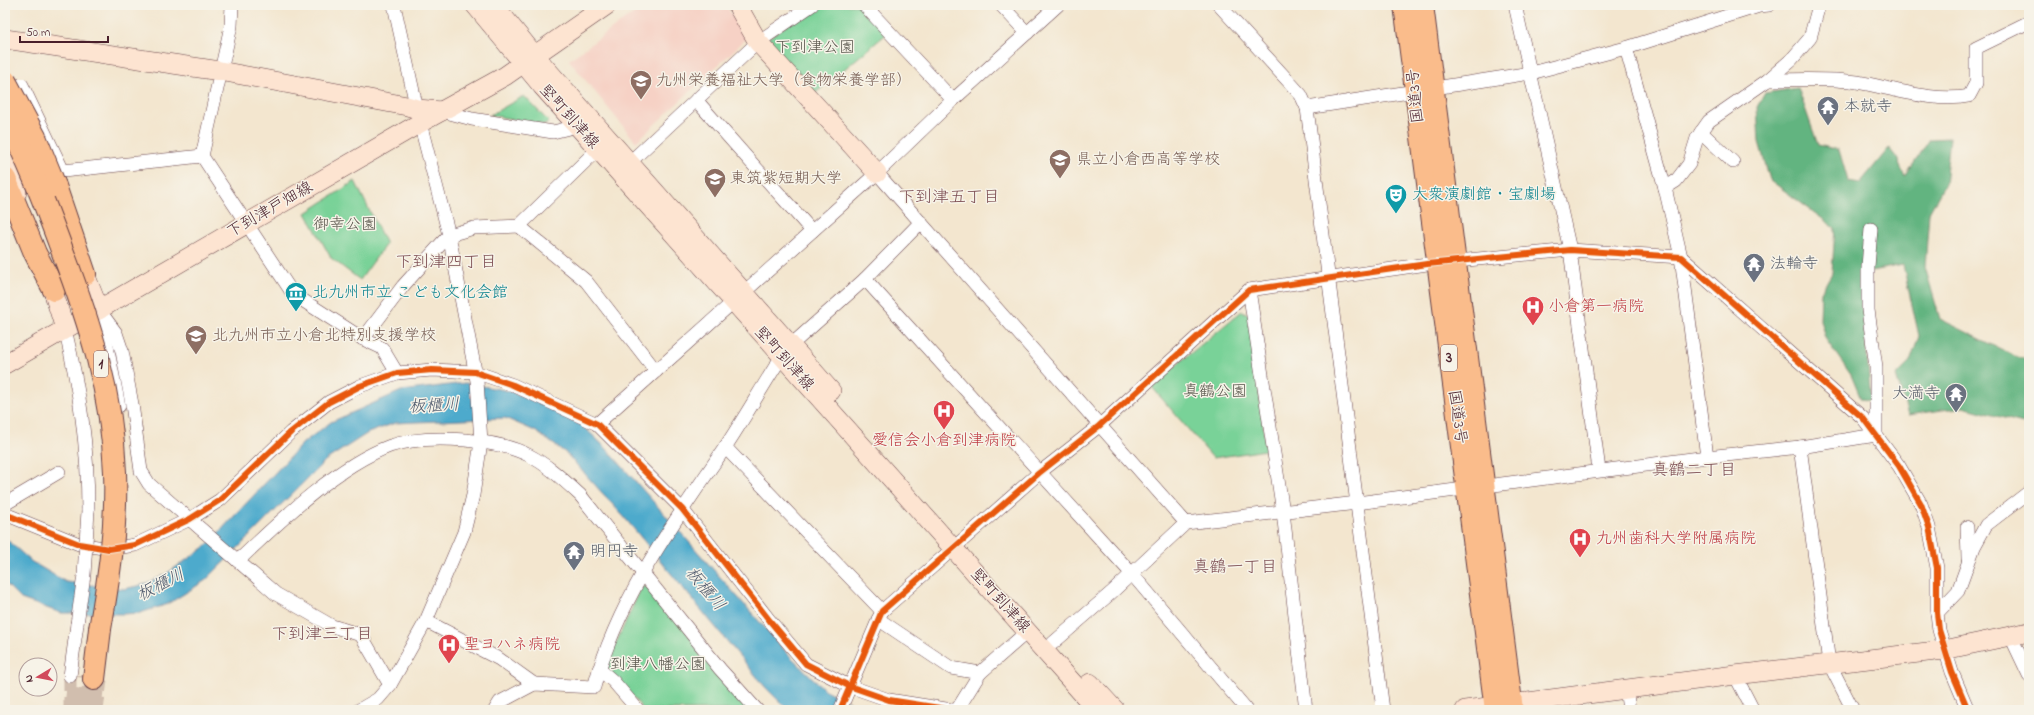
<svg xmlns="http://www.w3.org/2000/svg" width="2034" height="715" font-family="'Indie Flower','Klee One',sans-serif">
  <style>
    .built { fill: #f6d1c5 }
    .green { fill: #79d298; stroke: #627862 }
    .forest { fill: #62b480; stroke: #566a56 }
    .water { fill: #4eaacc; stroke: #4c647c }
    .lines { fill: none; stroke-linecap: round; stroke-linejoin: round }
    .street-tunnel { stroke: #d1beae; stroke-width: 13; stroke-dasharray: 13 6; stroke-linecap: butt }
    .highway-tunnel { stroke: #d1beae; stroke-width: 22; stroke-dasharray: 22 11; stroke-linecap: butt }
    .street-casing { stroke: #633d44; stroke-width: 14 }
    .secondary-casing { stroke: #633d44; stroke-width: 20 }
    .highway-casing { stroke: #633d44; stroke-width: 24 }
    .street { stroke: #fff; stroke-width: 13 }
    .secondary { stroke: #fde4d1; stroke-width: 19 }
    .highway { stroke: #fabc8b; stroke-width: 22 }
    .street-bridge-casing { stroke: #633d44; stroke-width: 14; stroke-linecap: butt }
    .highway-bridge-casing { stroke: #633d44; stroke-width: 24; stroke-linecap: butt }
    .street-bridge { stroke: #fff; stroke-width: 13 }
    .highway-bridge { stroke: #fabc8b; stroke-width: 22 }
    .cycleway-casing { stroke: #f7f3e8; stroke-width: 8 }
    .cycleway { stroke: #e8590c; stroke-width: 6 }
    .labels { text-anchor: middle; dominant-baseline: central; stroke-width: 3; stroke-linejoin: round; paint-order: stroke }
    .shield { fill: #f7f3e8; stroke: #7e5f64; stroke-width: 1 }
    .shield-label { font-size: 15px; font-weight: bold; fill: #4a1f2b }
    .park-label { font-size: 16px; fill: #58554c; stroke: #f7f3e8 }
    .education-label { font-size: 16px; fill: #785e54; stroke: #f7f3e8; text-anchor: start }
    .street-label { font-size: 16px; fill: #4a1f2b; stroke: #f7f3e8 }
    .worship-label { font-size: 16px; fill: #5b616d; stroke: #f7f3e8; text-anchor: start }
    .culture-label { font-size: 16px; fill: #0d838f; stroke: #f7f3e8; text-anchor: start }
    .health-label { font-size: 16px; fill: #be3a42; stroke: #f7f3e8; text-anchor: start }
    .neighbourhood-label { font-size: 17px; fill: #7e4f54; stroke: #f7f3e8 }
    .water-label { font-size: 17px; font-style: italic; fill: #4c576b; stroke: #f7f3e8 }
  </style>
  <rect width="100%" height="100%" fill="#f7f3e8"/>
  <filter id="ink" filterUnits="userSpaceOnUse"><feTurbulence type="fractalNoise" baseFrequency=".025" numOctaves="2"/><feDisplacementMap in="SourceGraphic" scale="8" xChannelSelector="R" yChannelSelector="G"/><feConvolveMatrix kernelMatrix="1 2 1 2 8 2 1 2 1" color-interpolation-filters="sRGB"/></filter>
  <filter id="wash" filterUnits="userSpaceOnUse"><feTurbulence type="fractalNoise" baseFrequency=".012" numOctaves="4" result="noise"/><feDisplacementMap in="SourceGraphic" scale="16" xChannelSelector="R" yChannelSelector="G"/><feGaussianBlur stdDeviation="0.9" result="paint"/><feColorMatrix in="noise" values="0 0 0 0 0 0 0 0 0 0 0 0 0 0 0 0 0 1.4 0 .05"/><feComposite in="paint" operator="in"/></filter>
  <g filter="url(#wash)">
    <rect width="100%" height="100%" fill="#f3e6cf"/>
    <polygon class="built" points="645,5 725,5 748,37 636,142 569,60"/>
    <g class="green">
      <polygon points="817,5 868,5 890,31 812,96 762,42"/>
      <polygon points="524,96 549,122 545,125 490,115"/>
      <polygon points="355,181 386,244 360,280 331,258 306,213"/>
      <polygon points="1242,311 1250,315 1266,450 1213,458 1151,386"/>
      <polygon points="642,586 651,589 752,710 644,710 607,668 607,663"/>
    </g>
    <polygon class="forest" points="1798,88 1818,145 1839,150 1848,181 1860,183 1889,148 1897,158 1905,177 1930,139 1950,138 1945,184 1929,213 1925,267 1940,319 2019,358 2029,358 2029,421 2023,423 1963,407 1908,415 1896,376 1910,362 1919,336 1903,265 1860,273 1871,401 1861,399 1851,375 1825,338 1820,320 1821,292 1832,273 1835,228 1770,180 1759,142 1757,107 1765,93"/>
    <polygon class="water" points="465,383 510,391 538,402 583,426 606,448 789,655 825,690 866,710 788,710 766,688 624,517 566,453 535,431 505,418 395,423 368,433 326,460 206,580 168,604 140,613 123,614 61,613 21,599 5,583 5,538 32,562 66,582 124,589 146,584 166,574 205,547 303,443 331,422 401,391"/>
  </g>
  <g filter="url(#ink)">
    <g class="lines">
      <g class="street-tunnel">
        <polyline points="70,710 70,676"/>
        <polyline points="97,710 101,680"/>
      </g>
      <g class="highway-tunnel">
        <polyline points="75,710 79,675"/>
        <polyline points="90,710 94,679"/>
      </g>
      <g class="street-casing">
        <g id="street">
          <polyline points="232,5 231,26 202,156 293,294 363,339 382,348 397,373"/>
          <polyline points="864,5 953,100"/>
          <polyline points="1001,5 1027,33"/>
          <polyline points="1219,5 1301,95 1307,108 1383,710"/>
          <polyline points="1515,5 1570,250 1599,470"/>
          <polyline points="1626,48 1665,188 1681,257 1707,457"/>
          <path d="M1768 80C1797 80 1828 78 1857 82 1892 88 1934 103 1969 96L1976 83V48L2029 22"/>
          <polyline points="5,88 22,85 63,171 202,156"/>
          <polyline points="696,100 812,231"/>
          <polyline points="1307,108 1531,73 1626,48 1759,6 1769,5"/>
          <polyline points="442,111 472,119 553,132 577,126"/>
          <polyline points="1701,132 1733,162"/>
          <polyline points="629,163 758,42 812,5"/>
          <polyline points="877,173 1186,523"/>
          <polyline points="1665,188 1676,181 1689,164 1697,138 1709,121 1768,80 1792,59 1810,38 1819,5"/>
          <polyline points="519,226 586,281 656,371"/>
          <polyline points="1871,229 1868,267 1868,310 1876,367 1876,435"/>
          <polyline points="865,279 1132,574 1247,710"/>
          <polyline points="1249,290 1283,512 1306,710"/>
          <polyline points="99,310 116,333 122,351 132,404 141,471 149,484 276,594 332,626 361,635 390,685"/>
          <polyline points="101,316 119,406"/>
          <path d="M65 329C80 392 88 446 88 511"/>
          <polyline points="363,339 403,286 449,235 474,228 519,226 598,149"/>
          <polyline points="597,424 877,173 953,100 1058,5"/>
          <polyline points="725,447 882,611"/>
          <polyline points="1800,447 1829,663 1853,710"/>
          <polyline points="5,504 59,472"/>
          <polyline points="5,514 79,544 109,549 135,545 190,519 220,500 291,432 329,402 360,386 397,373 432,370 475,372 513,385 597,424 682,509 770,621 806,664 849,686 889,700 952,710"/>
          <polyline points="1967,527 1968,558"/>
          <path d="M238 561C279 522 336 466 390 446 413 438 441 438 465 440 522 445 539 457 580 495L720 669 757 710"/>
          <polyline points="1937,613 1958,591 1974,547 1986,525 2029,492"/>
          <polyline points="878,619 951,668 980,673 957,710"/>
          <polyline points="426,621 499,659 534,684"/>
          <polyline points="2011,637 2029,675"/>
          <polyline points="1053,643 1111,593 1186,523 1357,503 1707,457 1800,447 1876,435"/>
          <polyline points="599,669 613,681 638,710"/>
          <polyline points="980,673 1028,631"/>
          <polyline points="1735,675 1753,710"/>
          <polyline points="70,676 77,624"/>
          <polyline points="1626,688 1629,710"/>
          <polyline points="359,710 378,699 390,685 426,621 464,532 473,495 481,442 477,381 449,235 420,123 394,5"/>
          <path d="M495 710 500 702 534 684 594 687C618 599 673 523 724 449 744 419 762 387 782 356L790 346 865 279 921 222"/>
          <polyline points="840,710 882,611 1039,473 1099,426 1249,290 1427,264 1570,250 1681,257 1863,418 1899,466 1921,504 1929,527 1937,568 1937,613 1939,630 1952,672 1968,710"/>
        </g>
      </g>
      <g class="secondary-casing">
        <g id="secondary">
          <polyline points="475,5 542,86 1097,710"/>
          <polyline points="494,5 535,56 831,391"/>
          <polyline points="737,5 758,42 877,173"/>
          <polyline points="5,39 220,71 407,106 417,109 442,111"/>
          <polyline points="5,160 17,192"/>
          <polyline points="80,261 99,310"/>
          <polyline points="48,275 65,329"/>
          <polyline points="5,364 420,123 505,76 607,5"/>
          <polyline points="1090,683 1115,710"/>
          <polyline points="1465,710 1735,675 1944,650 2029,632"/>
        </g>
      </g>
      <g class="highway-casing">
        <g id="highway">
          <polyline points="1405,5 1496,710"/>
          <polyline points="1422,5 1512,710"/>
          <polyline points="5,179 35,253 54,290"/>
          <polyline points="55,186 85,274"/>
          <polyline points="94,679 100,629"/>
        </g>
      </g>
      <use href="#street" class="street"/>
      <use href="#secondary" class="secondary"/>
      <use href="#highway" class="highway"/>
      <g class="street-bridge-casing">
        <polyline id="street-bridge" points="77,624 84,575 88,511"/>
      </g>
      <g class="highway-bridge-casing">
        <g id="highway-bridge">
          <polyline points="5,81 35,137 55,186"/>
          <path d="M5 116C28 159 45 204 62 250 90 324 112 392 115 472 117 525 109 577 100 629"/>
        </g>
      </g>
      <use href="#street-bridge" class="street-bridge"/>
      <use href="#highway-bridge" class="highway-bridge"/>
      <g class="cycleway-casing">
        <g id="cycleway">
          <polyline points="5,514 79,544 109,549 135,545 190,519 220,500 291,432 329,402 360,386 397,373 432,370 475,372 513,385 597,424 682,509 770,621 806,664 849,686 889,700 952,710"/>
          <polyline points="840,710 882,611 1039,473 1099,426 1249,290 1427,264 1570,250 1681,257 1863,418 1899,466 1921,504 1929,527 1937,568 1937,613 1939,630 1952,672 1968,710"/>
        </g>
      </g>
      <use href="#cycleway" class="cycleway"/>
    </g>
  </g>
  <defs>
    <g id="university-pin" transform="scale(1.15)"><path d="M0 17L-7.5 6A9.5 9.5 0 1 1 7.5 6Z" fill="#8d6e63" stroke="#f7f3e8"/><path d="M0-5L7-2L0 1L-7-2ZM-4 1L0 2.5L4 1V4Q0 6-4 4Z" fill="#fff"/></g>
    <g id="temple-pin" transform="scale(1.15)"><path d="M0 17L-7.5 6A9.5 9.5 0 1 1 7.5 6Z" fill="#6b7280" stroke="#f7f3e8"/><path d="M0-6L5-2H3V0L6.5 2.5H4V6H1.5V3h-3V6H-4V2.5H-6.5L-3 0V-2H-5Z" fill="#fff"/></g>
    <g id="school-pin" transform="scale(1.15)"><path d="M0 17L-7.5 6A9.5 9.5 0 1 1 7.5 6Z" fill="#8d6e63" stroke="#f7f3e8"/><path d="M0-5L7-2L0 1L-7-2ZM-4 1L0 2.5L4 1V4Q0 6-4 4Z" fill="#fff"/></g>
    <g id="theatre-pin" transform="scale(1.15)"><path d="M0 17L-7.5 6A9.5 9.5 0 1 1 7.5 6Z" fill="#0f9aa8" stroke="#f7f3e8"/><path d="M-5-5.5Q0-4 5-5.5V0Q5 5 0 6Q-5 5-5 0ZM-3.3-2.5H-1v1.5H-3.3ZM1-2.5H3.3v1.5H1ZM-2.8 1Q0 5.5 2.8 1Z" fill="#fff"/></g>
    <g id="museum-pin" transform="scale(1.15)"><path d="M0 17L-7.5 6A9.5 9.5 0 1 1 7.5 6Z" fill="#0f9aa8" stroke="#f7f3e8"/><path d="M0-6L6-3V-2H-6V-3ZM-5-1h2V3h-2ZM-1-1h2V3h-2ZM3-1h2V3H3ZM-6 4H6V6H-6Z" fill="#fff"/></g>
    <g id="hospital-pin" transform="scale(1.15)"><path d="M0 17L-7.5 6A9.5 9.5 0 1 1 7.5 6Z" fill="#e0444e" stroke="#f7f3e8"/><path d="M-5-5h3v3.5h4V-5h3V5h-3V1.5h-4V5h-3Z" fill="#fff"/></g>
  </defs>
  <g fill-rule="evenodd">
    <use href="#university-pin" x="641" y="81"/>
    <use href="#temple-pin" x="1828" y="107"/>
    <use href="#school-pin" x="1060" y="160"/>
    <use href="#university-pin" x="715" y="179"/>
    <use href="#theatre-pin" x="1396" y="195"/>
    <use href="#temple-pin" x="1754" y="264"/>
    <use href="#museum-pin" x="296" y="293"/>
    <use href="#hospital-pin" x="1533" y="307"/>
    <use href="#school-pin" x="196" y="336"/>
    <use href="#temple-pin" x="1956" y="394"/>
    <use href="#hospital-pin" x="944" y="411"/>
    <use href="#hospital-pin" x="1580" y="539"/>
    <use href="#temple-pin" x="574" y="552"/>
    <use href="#hospital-pin" x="449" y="645"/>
  </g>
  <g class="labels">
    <g class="shield">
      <rect x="1441" y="345" width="16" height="26" rx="3"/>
      <rect x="94" y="351" width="14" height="26" rx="3"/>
    </g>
    <g class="shield-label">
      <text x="1449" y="358">3</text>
      <text x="101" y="364">1</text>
    </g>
    <g class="park-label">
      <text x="815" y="48">下到津公園</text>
      <text x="345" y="225">御幸公園</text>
      <text x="1215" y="392">真鶴公園</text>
      <text x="658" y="665">到津八幡公園</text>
    </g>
    <g class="education-label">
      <text x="656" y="81">九州栄養福祉大学（食物栄養学部）</text>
      <text x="1076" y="160">県立小倉西高等学校</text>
      <text x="730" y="179">東筑紫短期大学</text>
      <text x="212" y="336">北九州市立小倉北特別支援学校</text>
    </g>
    <g class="street-label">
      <text transform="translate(1416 96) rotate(-96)">国道3号</text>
      <text transform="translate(569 117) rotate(48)">堅町到津線</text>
      <text transform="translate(270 210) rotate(-30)">下到津戸畑線</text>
      <text transform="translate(784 359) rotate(48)">堅町到津線</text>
      <text transform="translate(1457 417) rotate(82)">国道3号</text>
      <text transform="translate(1000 601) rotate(48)">堅町到津線</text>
    </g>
    <g class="worship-label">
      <text x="1844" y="107">本就寺</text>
      <text x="1770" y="264">法輪寺</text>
      <text x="1940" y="394" text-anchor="end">大満寺</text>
      <text x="590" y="552">明円寺</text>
    </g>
    <g class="culture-label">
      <text x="1412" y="195">大衆演劇館・宝劇場</text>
      <text x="312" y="293">北九州市立 こども文化会館</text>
    </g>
    <g class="health-label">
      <text x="1548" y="307">小倉第一病院</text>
      <text x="944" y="441" text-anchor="middle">愛信会小倉到津病院</text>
      <text x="1596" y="539">九州歯科大学附属病院</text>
      <text x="464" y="645">聖ヨハネ病院</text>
    </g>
    <g class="neighbourhood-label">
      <text x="949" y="197">下到津五丁目</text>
      <text x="446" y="262">下到津四丁目</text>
      <text x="1694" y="470">真鶴二丁目</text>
      <text x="1235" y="567">真鶴一丁目</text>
      <text x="322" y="634">下到津三丁目</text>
    </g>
    <g class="water-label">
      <text transform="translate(434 406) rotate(-3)">板櫃川</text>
      <text transform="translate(161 585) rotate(-27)">板櫃川</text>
      <text transform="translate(705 589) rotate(50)">板櫃川</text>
    </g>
  </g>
  <rect width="2034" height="715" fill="none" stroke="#f7f3e8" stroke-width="20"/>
  <g transform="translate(38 677) rotate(260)"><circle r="19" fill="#f7f3e8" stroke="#b29e9c"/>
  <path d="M0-3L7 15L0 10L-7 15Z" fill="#d1495b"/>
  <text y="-6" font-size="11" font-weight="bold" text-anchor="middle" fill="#4a1f2b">N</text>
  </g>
  <path d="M20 36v6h88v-6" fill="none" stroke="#4a1f2b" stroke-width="2"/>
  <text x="26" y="36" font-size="12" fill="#4a1f2b" stroke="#f7f3e8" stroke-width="3" paint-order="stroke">50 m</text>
</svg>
